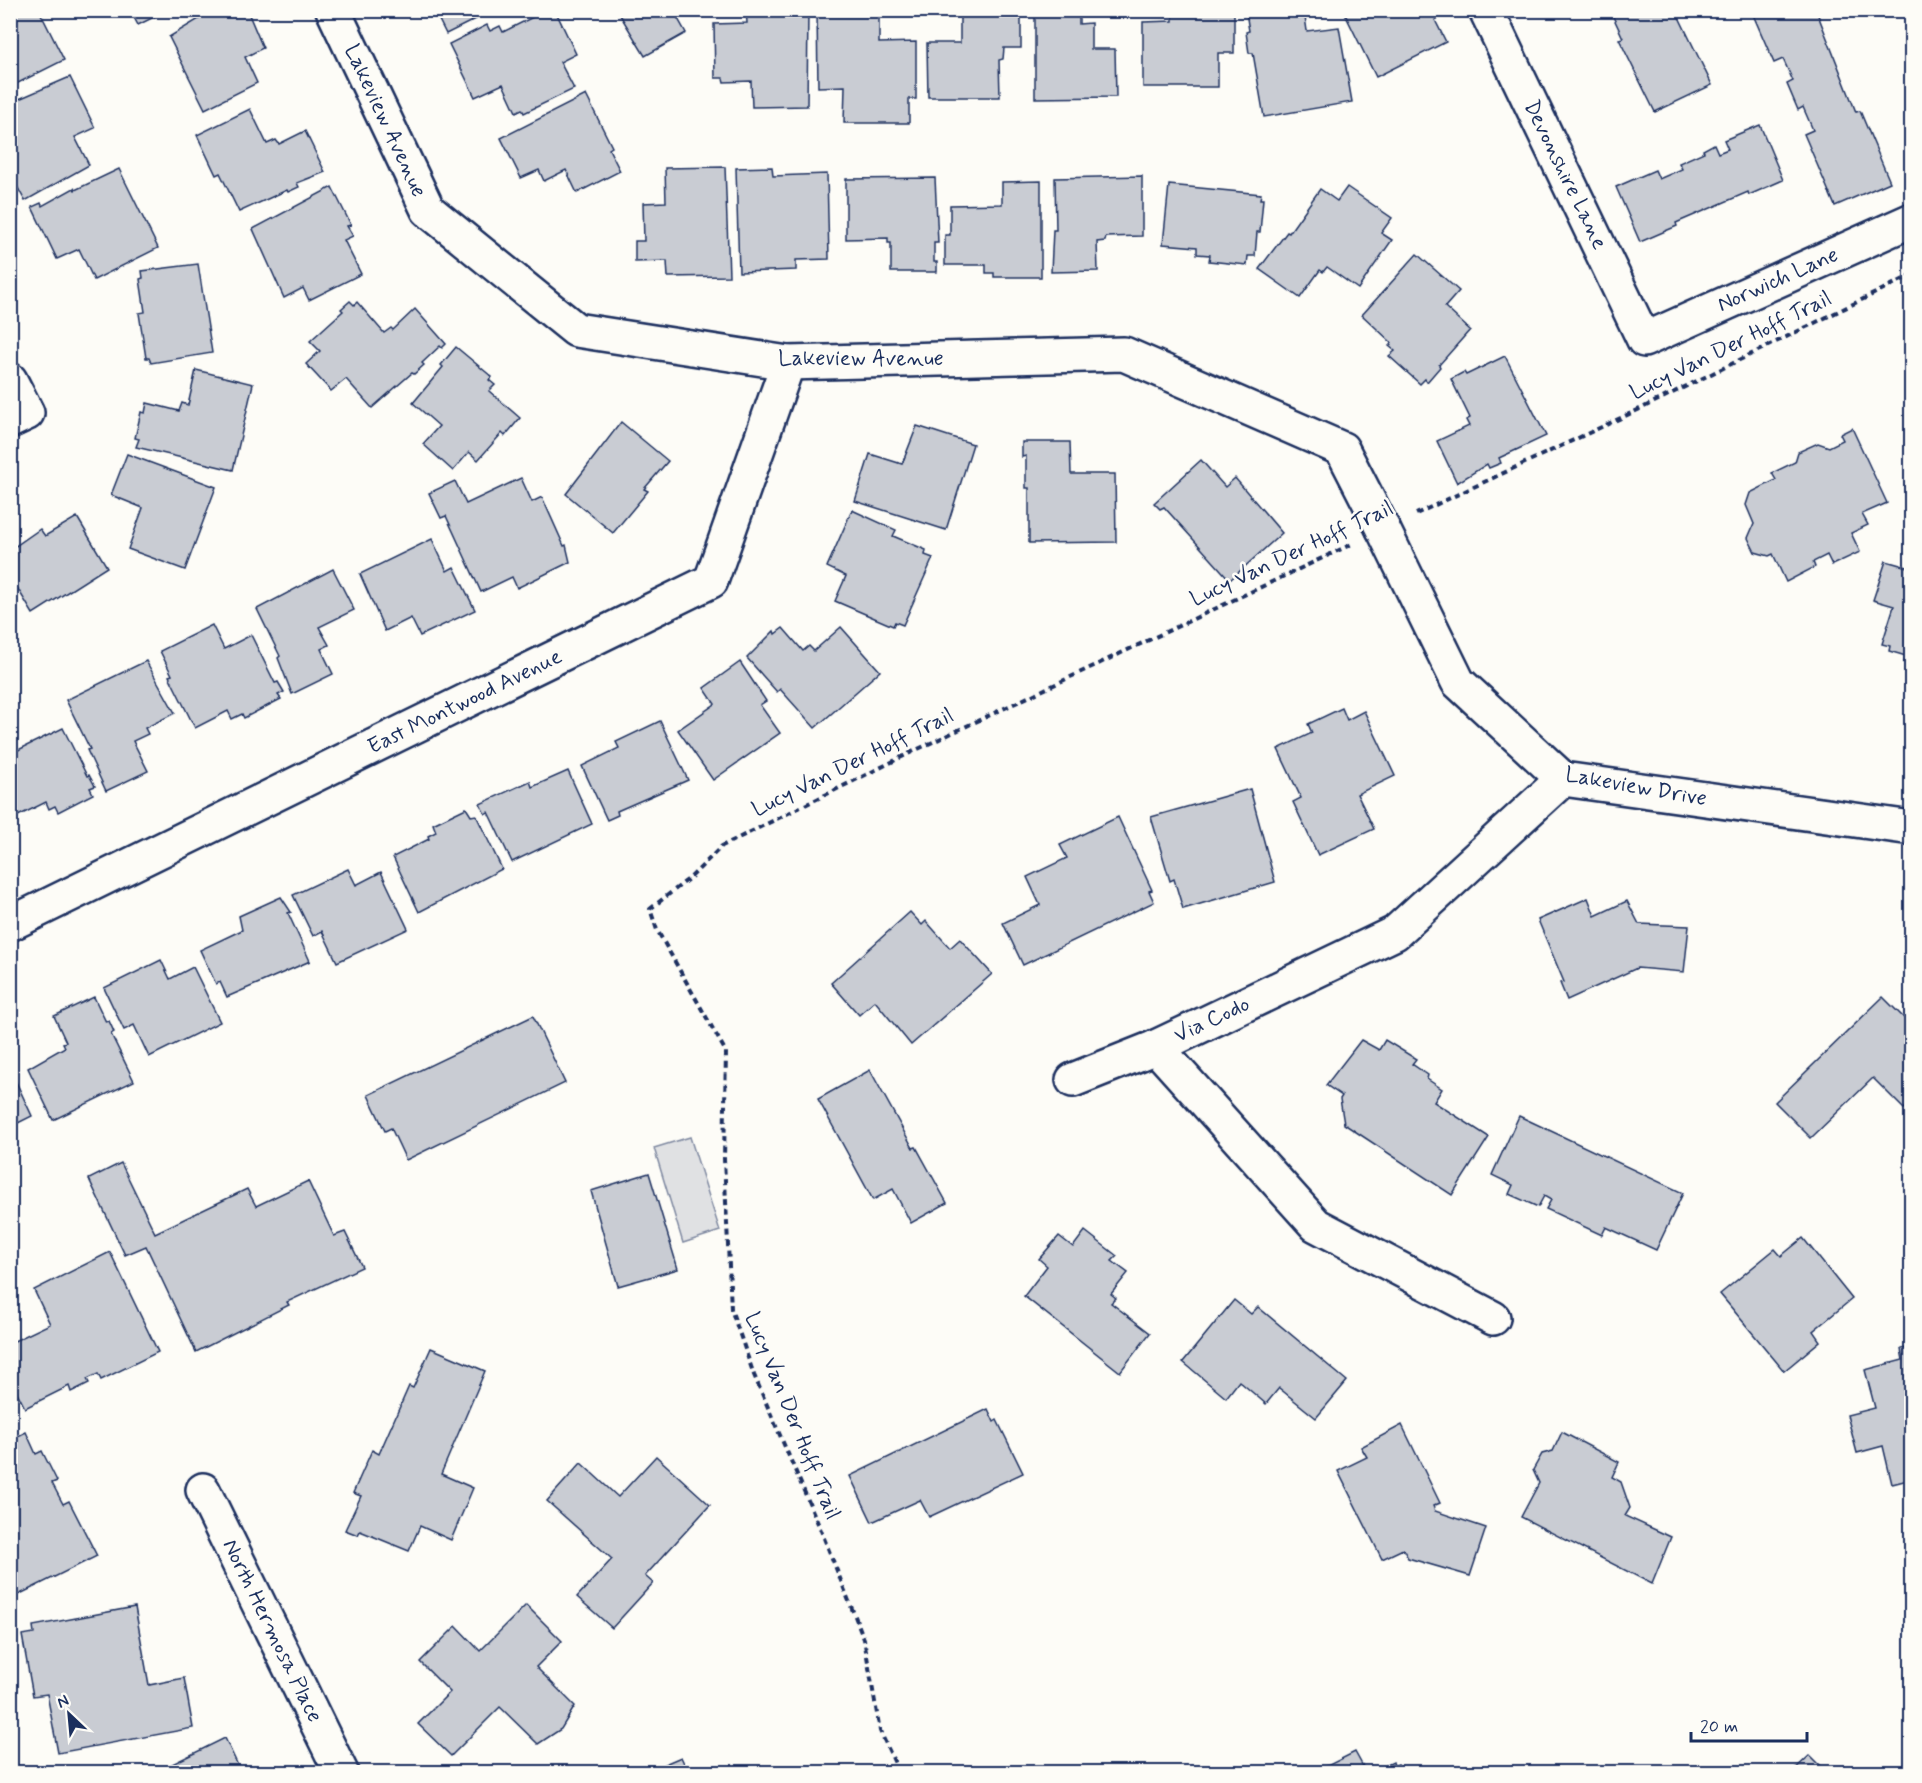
<svg xmlns="http://www.w3.org/2000/svg" width="1922" height="1783" font-family="Mynerve,sans-serif">
  <style>
    .green { fill: #e0e1e3; stroke: #7e88a0; stroke-width: 1.5 }
    .building { fill: #c9ccd3; stroke: #1b2f5e; stroke-width: 1.5 }
    .lines { fill: none; stroke-linecap: round; stroke-linejoin: round }
    .street-casing { stroke: #1b2f5e; stroke-width: 38 }
    .secondary-casing { stroke: #1b2f5e; stroke-width: 38 }
    .path { stroke: #1b2f5e; stroke-width: 4; stroke-dasharray: 6 4.5; stroke-linecap: butt }
    .street { stroke: #fdfcf7; stroke-width: 33 }
    .secondary { stroke: #fdfcf7; stroke-width: 33 }
    .labels { text-anchor: middle; dominant-baseline: central; stroke-width: 5; stroke-linejoin: round; paint-order: stroke }
    .street-label { font-size: 22px; fill: #1b2f5e; stroke: #fdfcf7 }
  </style>
  <rect width="100%" height="100%" fill="#fdfcf7"/>
  <filter id="ink" filterUnits="userSpaceOnUse"><feTurbulence type="fractalNoise" baseFrequency=".0167" numOctaves="2"/><feDisplacementMap in="SourceGraphic" scale="12" xChannelSelector="R" yChannelSelector="G"/><feConvolveMatrix kernelMatrix="1 2 1 2 8 2 1 2 1" color-interpolation-filters="sRGB"/></filter>
  <g filter="url(#ink)">
    <polygon class="green" points="690,1137 720,1231 683,1243 654,1148"/>
    <g class="building">
      <polygon points="10,10 39,10 64,60 10,87"/>
      <polygon points="130,10 172,10 167,13 166,11 138,25"/>
      <polygon points="198,10 247,10 263,48 245,57 257,83 205,109 169,37 199,19 196,12"/>
      <polygon points="434,10 494,10 446,34"/>
      <polygon points="547,10 555,10 576,54 560,62 574,89 524,113 522,109 516,112 503,84 475,97 449,44 487,25 490,31 500,26 503,32"/>
      <polygon points="617,10 673,10 686,33 645,56"/>
      <polygon points="746,10 808,10 807,106 752,107 751,81 724,82 723,78 715,78 714,24 747,23"/>
      <polygon points="817,10 879,10 879,43 916,42 916,99 909,99 909,123 844,123 845,86 818,87"/>
      <polygon points="960,10 1021,10 1021,48 1004,48 1003,59 999,60 1000,97 928,97 927,43 960,43"/>
      <polygon points="1035,10 1079,10 1079,24 1091,23 1091,49 1115,49 1116,97 1035,98"/>
      <polygon points="1173,10 1234,10 1234,53 1218,53 1218,87 1143,87 1143,22 1173,21"/>
      <polygon points="1254,10 1304,10 1307,31 1339,27 1352,102 1264,117 1253,53 1249,53 1246,32 1249,31 1246,12"/>
      <polygon points="1343,10 1442,10 1445,15 1435,20 1446,42 1376,77"/>
      <polygon points="1610,10 1669,10 1670,14 1676,11 1712,85 1655,112 1619,39 1623,38"/>
      <polygon points="1751,10 1816,10 1856,112 1860,111 1890,182 1835,206 1804,134 1813,130 1803,107 1798,110 1787,84 1793,81 1783,59 1774,63"/>
      <polygon points="70,77 95,128 75,137 89,165 25,201 10,173 10,150 13,149 10,144 10,96 16,93 19,99"/>
      <polygon points="586,95 612,147 609,149 620,171 577,193 566,170 544,181 539,170 521,178 501,138"/>
      <polygon points="250,109 267,144 276,140 279,144 305,131 325,172 297,183 299,187 288,192 287,190 239,212 220,173 216,175 197,135"/>
      <polygon points="1760,125 1783,180 1749,195 1748,192 1676,223 1677,226 1640,242 1616,187 1655,170 1659,179 1682,169 1679,163 1704,152 1703,150 1714,144 1718,153 1728,149 1724,140"/>
      <polygon points="725,167 729,276 668,277 667,261 635,262 635,241 644,241 643,203 666,202 665,168"/>
      <polygon points="772,167 773,176 827,174 829,259 796,260 796,270 739,272 736,168"/>
      <polygon points="119,169 158,248 94,280 79,249 57,259 32,207 41,203 42,206 74,188 75,190"/>
      <polygon points="1142,176 1142,236 1106,237 1105,241 1097,242 1098,271 1051,272 1053,230 1056,230 1055,178"/>
      <polygon points="935,178 938,243 934,243 934,262 937,262 937,272 891,272 891,243 888,243 888,238 846,239 846,179"/>
      <polygon points="1041,181 1041,277 994,277 994,273 986,273 986,265 945,265 945,235 950,235 950,205 1002,204 1002,182"/>
      <polygon points="1169,185 1261,194 1260,199 1263,199 1260,232 1257,232 1255,256 1248,256 1247,265 1209,261 1210,255 1197,254 1197,247 1163,244"/>
      <polygon points="332,187 351,225 347,226 353,236 344,240 361,274 309,300 303,288 284,298 253,229"/>
      <polygon points="1347,187 1392,218 1381,233 1392,240 1358,289 1327,267 1323,272 1320,270 1300,298 1259,269 1287,232 1289,233 1320,189 1337,201"/>
      <polygon points="1417,254 1459,291 1445,307 1470,330 1439,365 1440,367 1427,382 1425,379 1420,384 1389,356 1395,351 1389,346 1392,343 1362,315"/>
      <polygon points="198,264 212,353 151,363 149,358 146,358 139,313 145,312 140,279 143,278 142,271"/>
      <polygon points="350,301 354,305 357,302 384,333 391,328 393,330 415,309 446,344 442,348 440,346 422,363 424,365 414,374 412,373 372,408 346,379 331,391 306,364 320,351 310,341 343,311 341,309"/>
      <polygon points="456,347 492,377 489,380 495,385 489,391 520,418 505,436 502,433 478,460 469,452 453,471 423,444 439,426 413,403 443,367 441,365"/>
      <polygon points="1505,356 1546,436 1499,458 1501,463 1489,468 1487,464 1457,483 1437,441 1469,426 1466,420 1470,418 1451,379 1464,372 1466,375"/>
      <polygon points="196,370 253,384 233,470 136,447 139,439 135,438 141,412 145,413 147,403 179,411 182,403 188,405"/>
      <polygon points="621,422 668,461 644,489 648,491 613,533 566,494"/>
      <polygon points="917,426 973,444 946,530 855,501 870,454 902,464"/>
      <polygon points="1852,428 1887,503 1862,514 1868,525 1851,533 1860,552 1832,565 1827,555 1813,562 1815,567 1786,582 1773,554 1769,556 1755,552 1748,538 1754,524 1746,505 1750,493 1776,480 1772,473 1795,462 1798,452 1818,443 1829,447 1843,440 1840,434"/>
      <polygon points="1022,442 1070,442 1071,474 1115,474 1116,542 1029,543 1029,488 1026,488 1026,456 1022,457"/>
      <polygon points="127,454 216,487 185,570 128,549 143,508 111,495"/>
      <polygon points="1201,460 1225,487 1235,478 1282,533 1230,580 1164,507 1160,509 1154,503"/>
      <polygon points="521,478 532,502 542,497 564,546 566,545 570,562 517,588 512,577 481,592 446,516 441,518 429,493 455,481 466,504"/>
      <polygon points="852,510 896,530 893,536 926,550 925,555 933,558 903,625 895,622 893,626 835,601 846,576 827,567"/>
      <polygon points="77,517 107,567 33,614 10,576 10,550 40,529 45,536"/>
      <polygon points="432,539 447,571 454,567 475,610 420,636 411,618 385,631 360,574"/>
      <polygon points="1886,561 1911,568 1912,565 1912,665 1904,663 1906,656 1889,651 1890,646 1882,644 1894,606 1873,600"/>
      <polygon points="333,569 354,610 319,627 329,645 321,649 333,674 292,694 278,658 280,656 257,609"/>
      <polygon points="212,625 224,649 251,635 275,683 278,682 284,692 278,695 281,699 244,718 242,714 232,719 228,711 195,728 169,676 172,675 160,651"/>
      <polygon points="841,627 880,671 815,728 780,689 777,692 747,658 774,631 775,634 783,628 803,651 809,646 814,651"/>
      <polygon points="146,661 175,713 145,728 148,734 133,741 148,771 106,791 87,750 90,749 66,700"/>
      <polygon points="740,662 766,701 760,705 780,733 713,780 678,730 715,704 704,688"/>
      <polygon points="1342,708 1347,720 1364,711 1395,776 1357,794 1374,829 1318,855 1293,802 1301,798 1278,749 1312,733 1308,724"/>
      <polygon points="660,721 688,780 617,811 618,815 607,820 582,766 619,748 616,742"/>
      <polygon points="63,728 87,776 89,775 95,786 90,788 93,794 58,812 55,806 49,809 46,802 10,820 10,754"/>
      <polygon points="568,771 592,824 512,862 488,812 485,814 480,804 530,781 532,787"/>
      <polygon points="1250,789 1275,882 1183,909 1174,879 1170,881 1151,817"/>
      <polygon points="466,808 471,816 476,815 502,869 419,912 393,857 429,839 428,836 436,832 433,824"/>
      <polygon points="1118,817 1152,890 1149,891 1154,902 1023,965 1003,923 1040,905 1027,877 1067,858 1060,845"/>
      <polygon points="348,869 356,885 381,872 408,929 337,962 322,931 313,936 293,895"/>
      <polygon points="281,897 291,912 288,913 310,961 227,997 220,982 216,984 200,950 242,930 239,916"/>
      <polygon points="1588,898 1595,916 1627,901 1639,924 1689,926 1684,972 1637,968 1567,1000 1560,983 1564,982 1538,920"/>
      <polygon points="910,912 922,925 926,921 950,948 960,939 992,974 911,1045 875,1001 859,1015 831,983"/>
      <polygon points="161,960 170,979 193,967 220,1022 149,1057 134,1025 124,1030 104,988"/>
      <polygon points="94,997 106,1022 109,1021 114,1032 111,1034 134,1081 53,1120 28,1068 65,1047 63,1043 66,1042 54,1016"/>
      <polygon points="1883,997 1912,1026 1912,1102 1904,1109 1873,1078 1811,1138 1775,1102"/>
      <polygon points="533,1016 565,1083 406,1160 391,1128 385,1131 368,1095"/>
      <polygon points="1361,1040 1379,1050 1385,1040 1416,1059 1412,1064 1428,1075 1427,1079 1442,1089 1434,1102 1489,1137 1452,1195 1344,1124 1340,1099 1342,1096 1326,1085"/>
      <polygon points="10,1069 32,1116 10,1127"/>
      <polygon points="870,1070 913,1148 916,1147 947,1203 911,1223 893,1189 873,1200 818,1099"/>
      <polygon points="1519,1116 1683,1193 1656,1250 1606,1227 1602,1235 1546,1209 1551,1200 1544,1196 1538,1207 1509,1194 1513,1185 1492,1175"/>
      <polygon points="121,1163 155,1233 247,1189 256,1206 308,1181 334,1236 345,1232 362,1267 287,1302 289,1305 196,1352 146,1246 125,1255 89,1179"/>
      <polygon points="649,1173 678,1269 618,1286 591,1191"/>
      <polygon points="1085,1231 1117,1256 1112,1261 1128,1273 1111,1294 1116,1298 1111,1303 1150,1333 1120,1372 1024,1296 1047,1266 1039,1259 1059,1236 1073,1247"/>
      <polygon points="1803,1238 1852,1299 1813,1331 1820,1341 1784,1371 1720,1294 1775,1249 1781,1256"/>
      <polygon points="110,1252 158,1352 101,1380 98,1374 87,1379 89,1383 71,1392 69,1386 25,1408 10,1378 10,1343 50,1324 34,1290"/>
      <polygon points="1234,1300 1251,1314 1258,1307 1347,1381 1316,1418 1279,1388 1266,1404 1239,1381 1226,1398 1183,1362"/>
      <polygon points="1912,1347 1912,1479 1892,1484 1883,1446 1857,1453 1847,1415 1875,1408 1865,1370 1903,1360 1901,1349"/>
      <polygon points="431,1348 485,1371 441,1474 473,1488 451,1540 420,1526 409,1551 360,1531 358,1535 345,1530 361,1496 353,1493 372,1450 379,1454 409,1386 413,1388"/>
      <polygon points="988,1409 994,1422 997,1420 1023,1473 929,1517 920,1500 872,1522 850,1476"/>
      <polygon points="1402,1425 1440,1503 1433,1506 1435,1511 1486,1528 1470,1576 1408,1558 1403,1549 1382,1559 1338,1471 1367,1457 1361,1447"/>
      <polygon points="26,1432 36,1454 42,1451 57,1481 52,1483 63,1504 69,1501 97,1556 10,1599 10,1440"/>
      <polygon points="1562,1432 1619,1462 1612,1477 1621,1482 1630,1508 1625,1516 1671,1537 1652,1584 1521,1517 1539,1483 1533,1470 1542,1454 1553,1451"/>
      <polygon points="656,1456 710,1505 645,1576 653,1583 612,1628 577,1597 612,1559 547,1501 581,1463 618,1497"/>
      <polygon points="526,1605 562,1641 536,1667 575,1706 561,1729 538,1744 500,1707 451,1756 418,1724 450,1692 420,1662 456,1626 480,1651"/>
      <polygon points="135,1607 149,1685 184,1678 193,1728 58,1753 47,1694 33,1696 22,1635 34,1633 33,1626"/>
      <polygon points="225,1738 241,1772 165,1772 170,1770 168,1766"/>
      <polygon points="1355,1752 1366,1772 1330,1772 1327,1766"/>
      <polygon points="1810,1755 1827,1772 1792,1772"/>
      <polygon points="681,1757 688,1772 646,1772"/>
      <polygon points="1393,1762 1394,1766 1398,1764 1402,1772 1372,1772"/>
      <polygon points="1721,1765 1728,1772 1713,1772"/>
    </g>
    <g class="lines">
      <g class="street-casing">
        <g id="street">
          <polyline points="333,10 428,210 576,330 788,363 1124,354 1342,449 1383,529"/>
          <polyline points="1486,10 1644,340 1912,220"/>
          <polyline points="10,380 27,413 10,421"/>
          <polyline points="10,924 711,581 788,363"/>
          <polyline points="1073,1080 1156,1047"/>
          <polyline points="1493,1318 1316,1225 1156,1047 1395,933 1563,779"/>
          <polyline points="203,1490 341,1772"/>
        </g>
      </g>
      <g class="secondary-casing">
        <polyline id="secondary" points="1383,529 1458,682 1563,779 1912,828"/>
      </g>
      <g class="path">
        <polyline points="1416,514 1642,408 1912,275"/>
        <polyline points="899,1772 880,1731 864,1639 820,1528 754,1375 731,1309 724,1159 726,1052 657,930 650,909 691,877 722,846 916,750 1352,544"/>
      </g>
      <use href="#street" class="street"/>
      <use href="#secondary" class="secondary"/>
    </g>
  </g>
  <g class="labels">
    <g class="street-label">
      <text transform="translate(385 121) rotate(65)">Lakeview Avenue</text>
      <text transform="translate(1565 175) rotate(64)">Devonshire Lane</text>
      <text transform="translate(1778 280) rotate(-24)">Norwich Lane</text>
      <text transform="translate(1731 346) rotate(-26)">Lucy Van Der Hoff Trail</text>
      <text x="861" y="359">Lakeview Avenue</text>
      <text transform="translate(1292 554) rotate(-25)">Lucy Van Der Hoff Trail</text>
      <text transform="translate(465 702) rotate(-26)">East Montwood Avenue</text>
      <text transform="translate(853 763) rotate(-26)">Lucy Van Der Hoff Trail</text>
      <text transform="translate(1636 787) rotate(10)">Lakeview Drive</text>
      <text transform="translate(1212 1020) rotate(-25)">Via Codo</text>
      <text transform="translate(792 1416) rotate(68)">Lucy Van Der Hoff Trail</text>
      <text transform="translate(272 1631) rotate(64)">North Hermosa Place</text>
    </g>
  </g>
  <rect width="1922" height="1783" fill="none" stroke="#fdfcf7" stroke-width="36"/>
  <rect x="18" y="18" width="1886" height="1747" fill="none" stroke="#1b2f5e" stroke-width="2" filter="url(#ink)"/>
  <g transform="translate(69 1714) rotate(334)" stroke="#fdfcf7" stroke-width="4.5" paint-order="stroke">
  <path d="M0-4.5L10 22L0 15L-10 22Z" fill="#1b2f5e"/>
  <text y="-9" font-size="16" font-weight="bold" text-anchor="middle" fill="#1b2f5e">N</text>
  </g>
  <path d="M1691 1732v9h116v-9" fill="none" stroke="#1b2f5e" stroke-width="3"/>
  <text x="1700" y="1732" font-size="18" fill="#1b2f5e" stroke="#fdfcf7" stroke-width="4.5" paint-order="stroke">20 m</text>
</svg>
